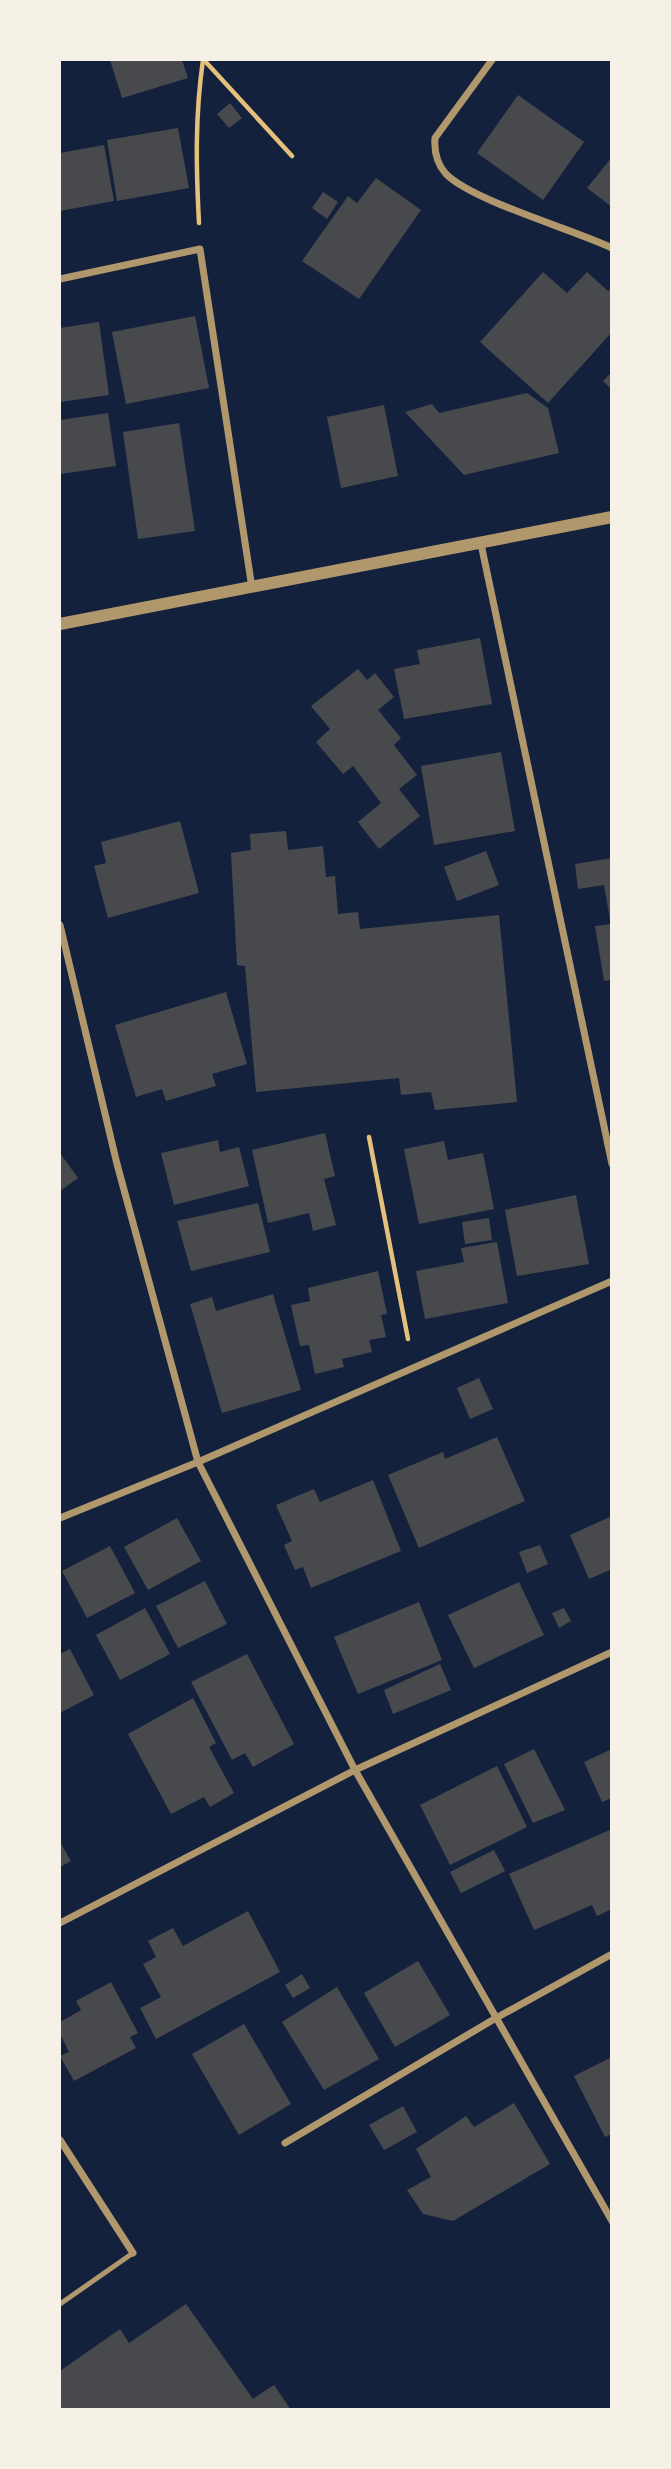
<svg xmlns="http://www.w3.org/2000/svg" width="671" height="2469" font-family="'DM Sans',sans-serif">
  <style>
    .building { fill: #48494c }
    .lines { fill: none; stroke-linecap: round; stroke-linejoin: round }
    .path { stroke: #e5c07b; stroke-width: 4.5 }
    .service { stroke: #b1986c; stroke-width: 5 }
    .minor { stroke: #b1986c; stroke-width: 7 }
    .tertiary { stroke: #b1986c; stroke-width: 12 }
  </style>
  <rect width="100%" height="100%" fill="#14213d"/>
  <g class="building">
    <polygon points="110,60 182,60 188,78 122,98"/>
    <polygon points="518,95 584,142 543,200 477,153"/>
    <polygon points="230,103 242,118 229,128 217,114"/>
    <polygon points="178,128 189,188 117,201 107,140"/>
    <polygon points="104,145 114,201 60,211 60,153"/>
    <polygon points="612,157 612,207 587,188"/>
    <polygon points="376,178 421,210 359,299 302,261 348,196 357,203"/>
    <polygon points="323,192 338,202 327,219 312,208"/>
    <polygon points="543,272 567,293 587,272 608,291 612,287 612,332 548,403 480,342"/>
    <polygon points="195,316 209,388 126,404 112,332"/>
    <polygon points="99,322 109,395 60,402 60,328"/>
    <polygon points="612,372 612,390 603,381"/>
    <polygon points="527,393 548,408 559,453 464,475 405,412 432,404 439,413"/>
    <polygon points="384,405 398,476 341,488 327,417"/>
    <polygon points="108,413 116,466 60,474 60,420"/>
    <polygon points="179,423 195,531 138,539 123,432"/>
    <polygon points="480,638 492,704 404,719 394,669 420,664 417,650"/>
    <polygon points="358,669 367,680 375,673 394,697 378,710 401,738 394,745 417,775 399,789 420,816 379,849 358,822 381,803 353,766 343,774 316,742 330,729 311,706"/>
    <polygon points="501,752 515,831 434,845 421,766"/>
    <polygon points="180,821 199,893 108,918 94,866 106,863 101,842"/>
    <polygon points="286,831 288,850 323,846 326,877 335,876 338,914 358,912 360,929 499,915 517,1102 435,1110 431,1092 401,1095 399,1078 256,1092 245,966 237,965 231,853 251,850 250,834"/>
    <polygon points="486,851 499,885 457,901 444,867"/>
    <polygon points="612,858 612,920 610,920 604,885 578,889 575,864"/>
    <polygon points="612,924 612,980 604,981 595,926"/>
    <polygon points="226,992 247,1064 212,1074 216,1086 166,1101 162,1089 136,1097 115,1025"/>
    <polygon points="325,1133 335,1176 324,1179 336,1225 313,1231 309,1213 268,1223 252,1150"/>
    <polygon points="218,1140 220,1152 239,1147 249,1186 174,1205 161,1153"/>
    <polygon points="444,1141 448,1160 483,1153 494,1209 419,1224 404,1149"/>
    <polygon points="60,1153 78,1178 60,1191"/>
    <polygon points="576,1195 589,1264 517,1276 505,1210"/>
    <polygon points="258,1203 270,1252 191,1271 177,1221"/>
    <polygon points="489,1218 492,1240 465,1244 462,1222"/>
    <polygon points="497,1242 508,1303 425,1319 416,1271 464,1262 461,1248"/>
    <polygon points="378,1271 387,1314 381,1315 386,1337 369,1340 372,1352 342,1359 344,1367 315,1374 309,1345 300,1346 291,1305 310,1301 308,1288"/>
    <polygon points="273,1294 301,1390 222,1413 190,1304 212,1297 216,1311"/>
    <polygon points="479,1378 493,1409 470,1419 457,1388"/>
    <polygon points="497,1437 525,1501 419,1548 388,1475 443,1452 445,1459"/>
    <polygon points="373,1480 401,1551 311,1588 303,1567 295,1570 284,1545 292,1541 276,1505 314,1489 320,1502"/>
    <polygon points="612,1516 612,1569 589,1579 570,1535"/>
    <polygon points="177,1518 201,1561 148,1590 124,1547"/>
    <polygon points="540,1545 548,1564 527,1573 519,1552"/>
    <polygon points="110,1546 135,1593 87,1618 62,1571"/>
    <polygon points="205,1581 227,1624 178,1648 156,1606"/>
    <polygon points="519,1582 544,1635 474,1668 448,1615"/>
    <polygon points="419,1602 442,1660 358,1694 334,1637"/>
    <polygon points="145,1608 170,1654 120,1680 96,1635"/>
    <polygon points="564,1608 571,1621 559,1628 552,1613"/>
    <polygon points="70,1649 94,1695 60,1713 60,1654"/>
    <polygon points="247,1654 294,1744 253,1767 245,1753 232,1760 191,1682"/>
    <polygon points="440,1664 451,1690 393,1714 384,1690"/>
    <polygon points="193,1698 216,1743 209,1747 234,1793 210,1807 204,1797 171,1814 128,1734"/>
    <polygon points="534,1749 565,1810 533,1823 504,1764"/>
    <polygon points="612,1749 612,1798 602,1802 584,1762"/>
    <polygon points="497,1766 527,1827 450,1865 420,1805"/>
    <polygon points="612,1829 612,1909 597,1916 592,1905 534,1930 509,1874"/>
    <polygon points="60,1842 71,1861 60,1867"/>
    <polygon points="494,1850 505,1871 461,1893 450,1872"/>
    <polygon points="248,1911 280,1972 156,2039 140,2008 161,1997 143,1964 156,1957 148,1941 173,1928 183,1946"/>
    <polygon points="418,1961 450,2015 395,2047 364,1993"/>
    <polygon points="302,1974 310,1988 293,1998 285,1985"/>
    <polygon points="111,1982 138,2033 130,2037 136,2048 74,2081 60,2056 69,2052 60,2034 60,2022 81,2010 76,2001"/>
    <polygon points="337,1987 379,2059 324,2090 282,2022"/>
    <polygon points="244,2024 291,2104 239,2135 192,2054"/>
    <polygon points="612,2057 612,2134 605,2137 574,2076"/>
    <polygon points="514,2103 550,2164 453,2221 423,2214 407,2190 431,2177 416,2149 466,2116 474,2127"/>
    <polygon points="403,2106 417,2132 384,2150 369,2125"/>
    <polygon points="186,2304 253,2399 274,2385 291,2410 60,2410 60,2371 120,2329 129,2343"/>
  </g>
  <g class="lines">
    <g class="path">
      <polyline points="204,60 292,156"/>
      <path d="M199 223C196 167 195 115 203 60"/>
      <polyline points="369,1137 408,1339"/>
    </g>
    <polyline class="service" points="60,2304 133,2253"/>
    <g class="minor">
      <path d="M492 60 435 138C434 151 437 164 446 174 473 201 572 229 612 248"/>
      <polyline points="60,279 200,249 252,588"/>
      <polyline points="481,544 612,1164"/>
      <polyline points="60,925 117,1164 198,1462 355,1770 612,2221"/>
      <polyline points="60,1518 198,1462 612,1281"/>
      <polyline points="60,1923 355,1770 612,1652"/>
      <polyline points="60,2140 133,2253"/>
      <polyline points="285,2143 496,2018 612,1954"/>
    </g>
    <polyline class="tertiary" points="60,624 612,517"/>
  </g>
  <rect width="671" height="2469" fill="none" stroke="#f6f1e7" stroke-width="122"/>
</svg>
